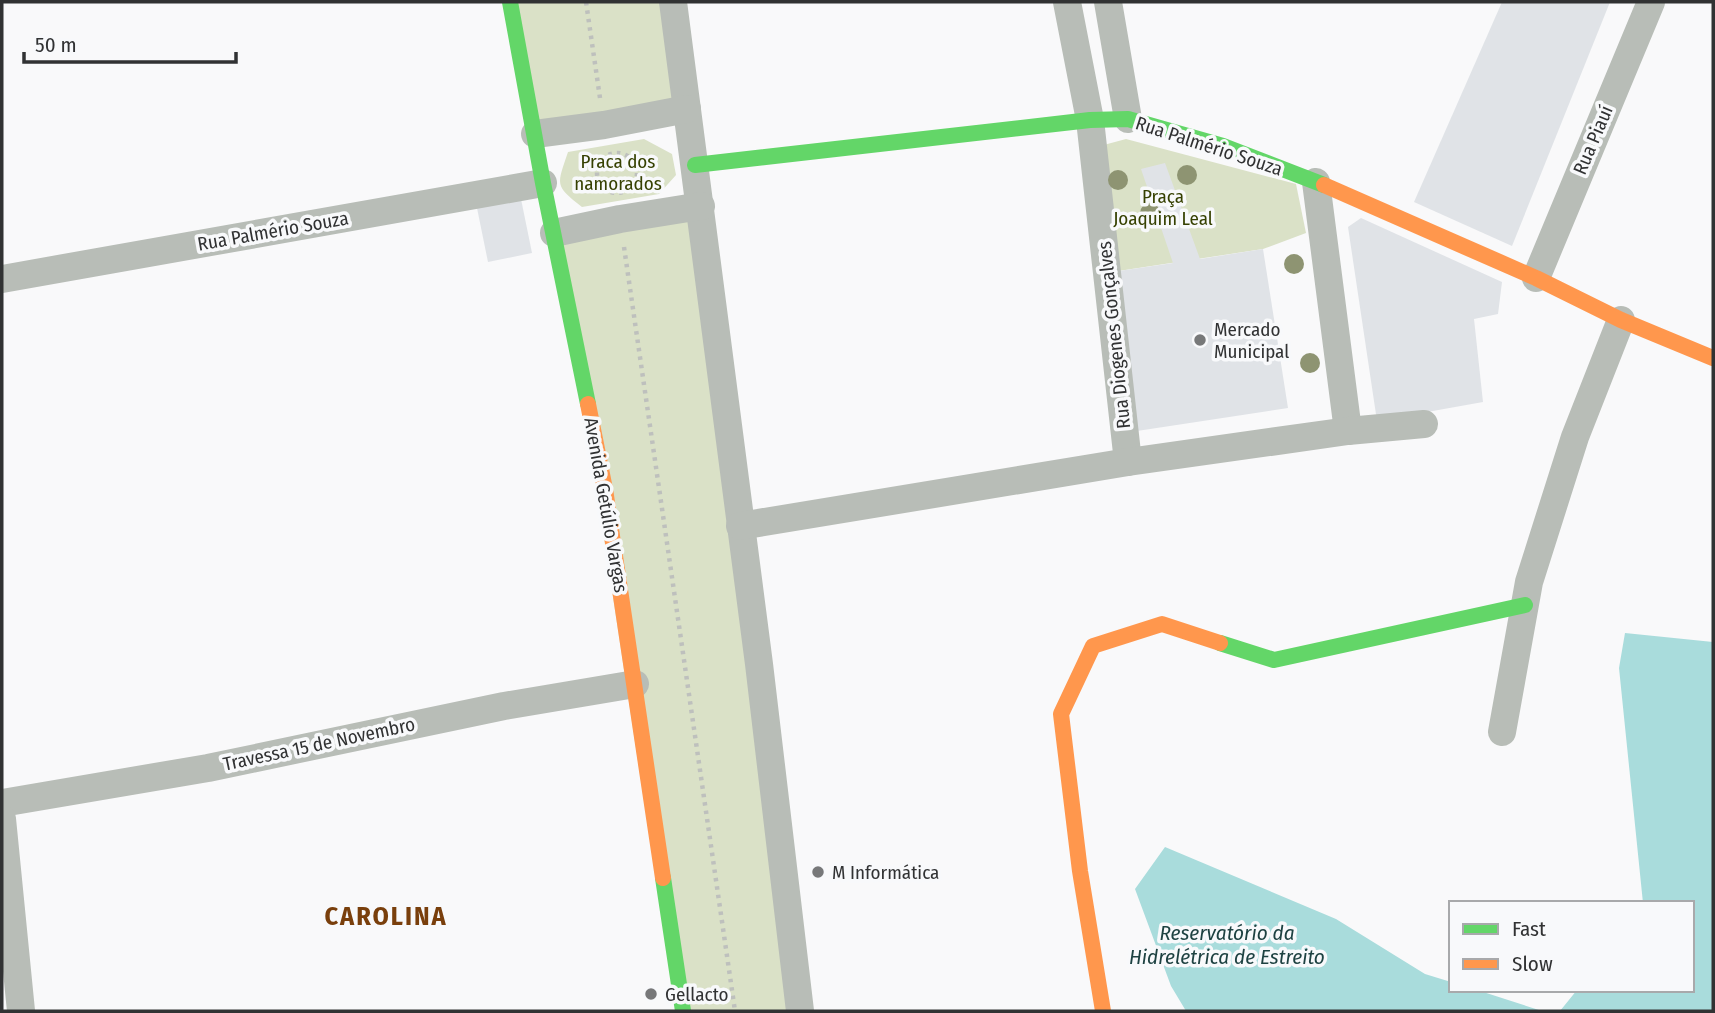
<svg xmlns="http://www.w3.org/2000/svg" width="1715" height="1013" font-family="'Fira Sans Condensed',sans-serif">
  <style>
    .green { fill: #dae1c7 }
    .water { fill: #a9dcdc }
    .building { fill: #e0e3e7 }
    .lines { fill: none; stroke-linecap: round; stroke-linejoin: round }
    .path { stroke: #bec0bd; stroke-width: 4.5; stroke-dasharray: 3.5 5; stroke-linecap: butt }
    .street { stroke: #b8bdb7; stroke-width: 28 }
    .fast { stroke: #63d668; stroke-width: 16 }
    .slow { stroke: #ff974d; stroke-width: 16 }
    .tree { fill: #8e9472 }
    .poi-dot { fill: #777879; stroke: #f8f9fb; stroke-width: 2.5 }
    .labels { text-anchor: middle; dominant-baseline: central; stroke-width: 7; stroke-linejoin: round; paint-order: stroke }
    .street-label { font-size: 19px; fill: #313233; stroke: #f8f9fb }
    .park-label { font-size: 19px; fill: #364102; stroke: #f8f9fb }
    .poi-label { font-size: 19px; fill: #313233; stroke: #f8f9fb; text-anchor: start }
    .water-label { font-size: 21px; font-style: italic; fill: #1e4242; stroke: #f8f9fb }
    .district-label { font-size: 26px; font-weight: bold; letter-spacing: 2px; fill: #793f0c; stroke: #f8f9fb }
  </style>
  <rect width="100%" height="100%" fill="#f9f9fa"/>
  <g class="green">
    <polygon points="517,2 670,2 687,104 539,129"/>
    <path d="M644 139 672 154 676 175 659 194 582 207C554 185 557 185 568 152Z"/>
    <polygon points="1126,139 1296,184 1306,233 1263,249 1112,272 1100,146"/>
    <polygon points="696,212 798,1011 676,1011 558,236"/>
  </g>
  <g class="water">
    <polygon points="1625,633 1713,642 1713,1011 1560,1011 1577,990 1692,990 1692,903 1643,903 1619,668"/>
    <polygon points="1165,847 1336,919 1425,974 1451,982 1451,990 1477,990 1542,1011 1186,1011 1171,986 1135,889"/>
  </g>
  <g class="building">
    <polygon points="1502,2 1610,2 1512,246 1414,202"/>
    <polygon points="1165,163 1200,259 1263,249 1288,408 1137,431 1112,272 1173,263 1141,169"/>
    <polygon points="521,199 532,253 488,262 477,208"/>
    <polygon points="1361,218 1502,282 1498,314 1474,319 1483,402 1377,421 1348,227"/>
  </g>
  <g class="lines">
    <g class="path">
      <polyline points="586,2 600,98"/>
      <circle cx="617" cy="173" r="20"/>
      <polyline points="624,247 735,1011"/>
    </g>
    <g class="street">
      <polyline points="673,2 759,664 800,1011"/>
      <polyline points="1067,2 1090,120 1128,462"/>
      <polyline points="1108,2 1128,119"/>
      <polyline points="535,134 604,125 687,109"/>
      <polyline points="1316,182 1348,431"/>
      <polyline points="554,233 620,219 701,206"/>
      <polyline points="1536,278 1651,2"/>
      <polyline points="2,279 543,183"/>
      <polyline points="740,526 1128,462 1348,431 1424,424"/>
      <polyline points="1502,732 1529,582 1575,437 1621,320"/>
      <polyline points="2,803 208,768 504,706 635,684"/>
      <polyline points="2,819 21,1011"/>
    </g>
    <g class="fast">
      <polyline points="510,2 543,183 588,404"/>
      <polyline points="695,165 1090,120 1128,119 1223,146 1324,185"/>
      <polyline points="1220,643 1274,660 1525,605"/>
      <polyline points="663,878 683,1011"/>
    </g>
    <g class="slow">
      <polyline points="1324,185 1536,278 1621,320 1713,358"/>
      <polyline points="588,404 605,489 663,878"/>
      <polyline points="1103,1011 1080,871 1061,714 1093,646 1162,624 1220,643"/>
    </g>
  </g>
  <g class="tree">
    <circle cx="1187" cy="175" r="10"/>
    <circle cx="1118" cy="180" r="10"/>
    <circle cx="1150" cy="213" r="10"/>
    <circle cx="1294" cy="264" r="10"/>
    <circle cx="1310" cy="363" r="10"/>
  </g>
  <g class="poi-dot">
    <circle cx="1200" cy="340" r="7"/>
    <circle cx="818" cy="872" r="7"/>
    <circle cx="651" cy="994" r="7"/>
  </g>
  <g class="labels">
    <g class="street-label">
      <text transform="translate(1593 140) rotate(-67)">Rua Piauí</text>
      <text transform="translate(1209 146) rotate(18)">Rua Palmério Souza</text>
      <text transform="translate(273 231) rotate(-10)">Rua Palmério Souza</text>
      <text transform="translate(1114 335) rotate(-96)">Rua Diogenes Gonçalves</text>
      <text transform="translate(606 505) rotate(80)">Avenida Getúlio Vargas</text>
      <text transform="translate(319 744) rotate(-12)">Travessa 15 de Novembro</text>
    </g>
    <g class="park-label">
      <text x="618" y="161">Praca dos<tspan x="618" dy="22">namorados</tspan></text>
      <text x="1163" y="196">Praça<tspan x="1163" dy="22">Joaquim Leal</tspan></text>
    </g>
    <g class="poi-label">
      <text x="1214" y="329">Mercado<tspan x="1214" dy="22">Municipal</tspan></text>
      <text x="832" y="872">M Informática</text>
      <text x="665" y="994">Gellacto</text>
    </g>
    <g class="water-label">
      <text x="1227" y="933">Reservatório da<tspan x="1227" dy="24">Hidrelétrica de Estreito</tspan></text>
    </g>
    <g class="district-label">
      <text x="386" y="916">CAROLINA</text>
    </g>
  </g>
  <rect width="1715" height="1013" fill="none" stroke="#313233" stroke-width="7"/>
  <rect x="1449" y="901" width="245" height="91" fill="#f8f9fb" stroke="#a8a9ab" stroke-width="2"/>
  <rect x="1463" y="924" width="35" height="10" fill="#63d668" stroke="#a8a9ab" stroke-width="2"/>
  <text x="1512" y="936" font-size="21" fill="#313233">Fast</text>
  <rect x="1463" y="959" width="35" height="10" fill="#ff974d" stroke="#a8a9ab" stroke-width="2"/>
  <text x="1512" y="971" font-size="21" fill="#313233">Slow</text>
  <path d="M24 52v10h212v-10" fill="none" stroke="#313233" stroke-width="3.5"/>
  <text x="35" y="52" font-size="21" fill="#313233" stroke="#f8f9fb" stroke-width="5" paint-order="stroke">50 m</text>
</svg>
